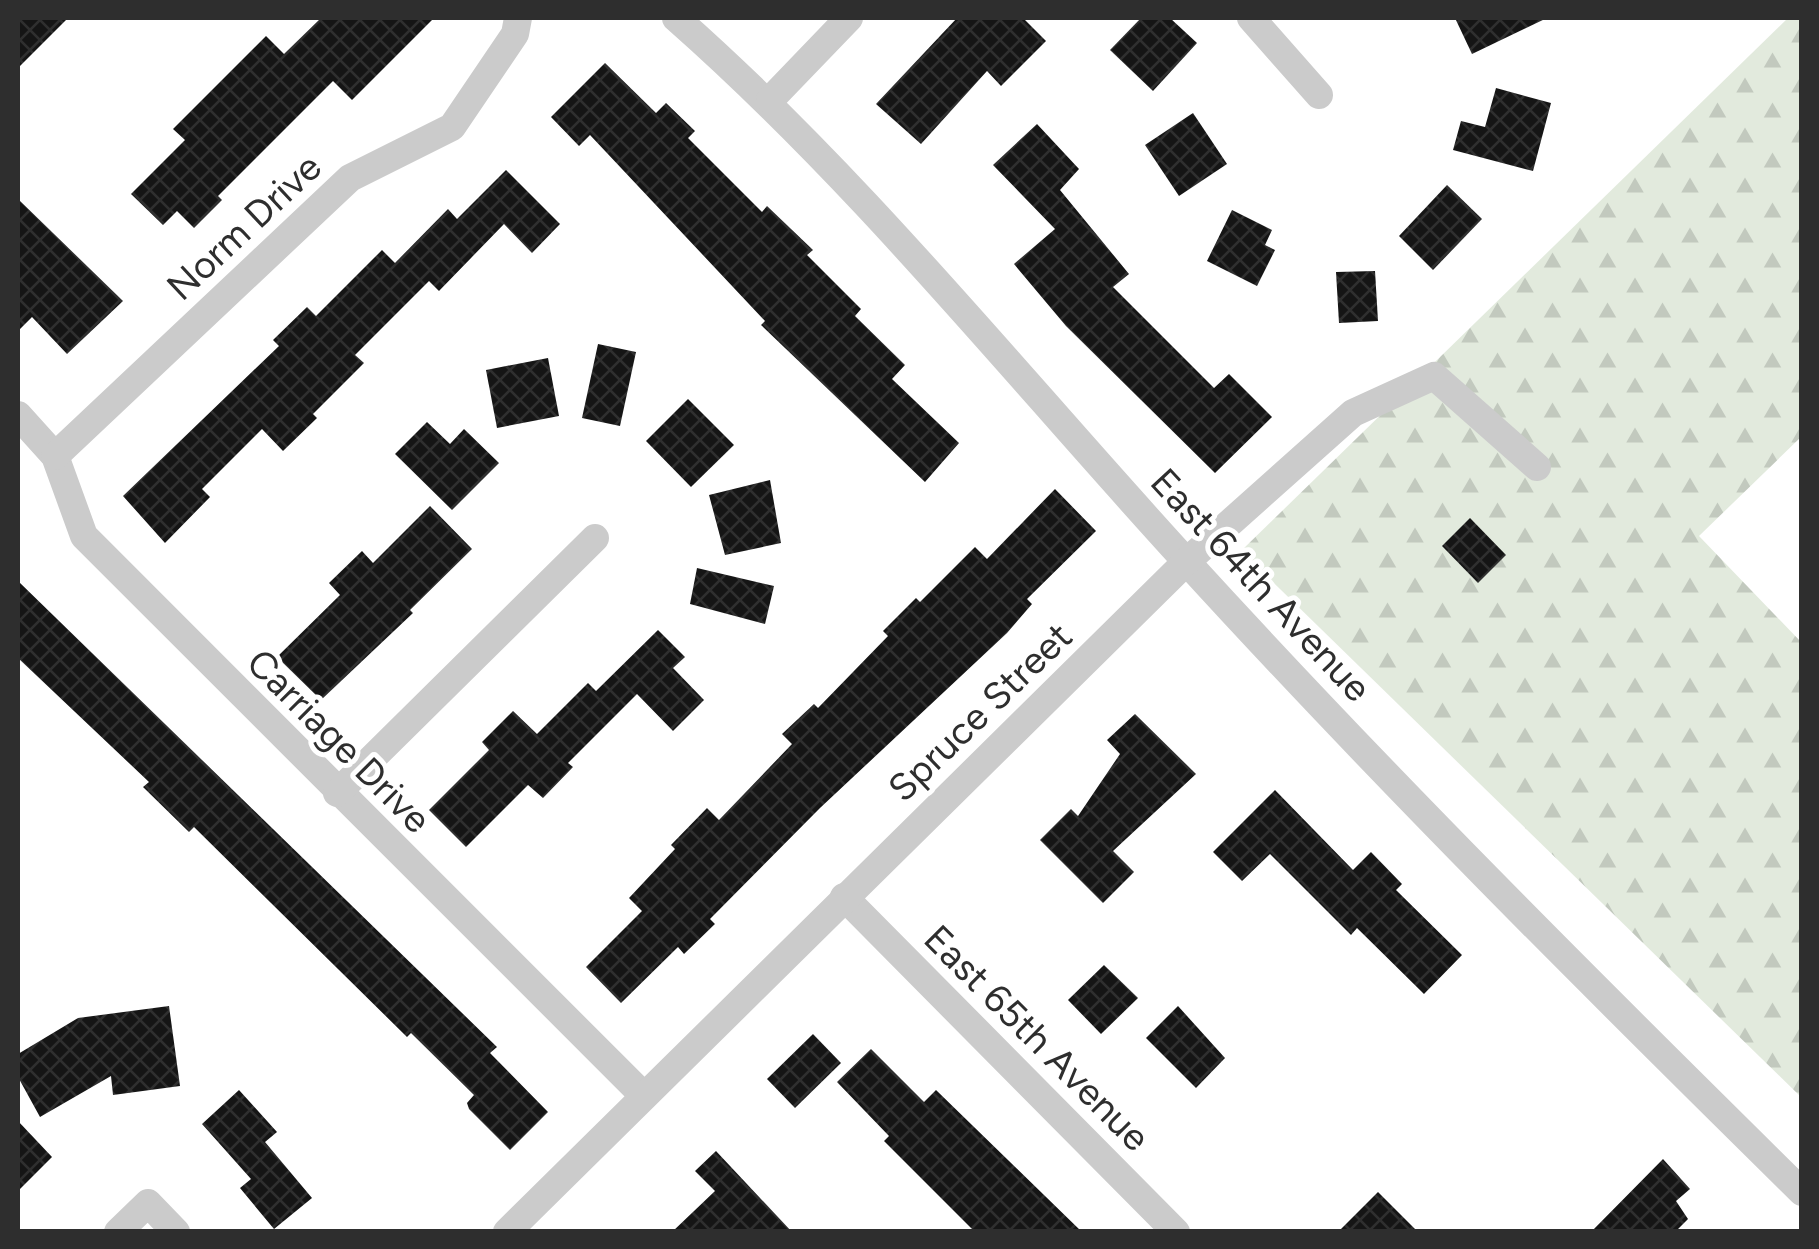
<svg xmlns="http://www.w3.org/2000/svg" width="1819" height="1249" font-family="Figtree,sans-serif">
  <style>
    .forest { fill: url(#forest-firs) }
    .building { fill: url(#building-cross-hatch) }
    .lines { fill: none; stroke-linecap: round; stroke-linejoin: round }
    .minor { stroke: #cbcbcb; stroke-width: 28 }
    .labels { text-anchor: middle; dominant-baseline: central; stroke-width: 10; stroke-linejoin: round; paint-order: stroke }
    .street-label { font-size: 38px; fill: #2e2e2e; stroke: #fff }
  </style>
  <defs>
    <pattern id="forest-firs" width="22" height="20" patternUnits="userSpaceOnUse" patternTransform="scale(2.5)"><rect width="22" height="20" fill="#e2eadd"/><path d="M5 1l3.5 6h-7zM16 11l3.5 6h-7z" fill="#c2c9be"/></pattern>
    <pattern id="building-cross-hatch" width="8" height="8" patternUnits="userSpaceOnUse" patternTransform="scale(2.5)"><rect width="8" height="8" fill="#151515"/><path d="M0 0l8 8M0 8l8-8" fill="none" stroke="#2f2f2f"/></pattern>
  </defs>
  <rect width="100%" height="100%" fill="#fff"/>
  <polygon class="forest" points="1788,18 1801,18 1801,437 1699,536 1801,642 1801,1097 1241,551"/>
  <g class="building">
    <polygon points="18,18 68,18 18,68"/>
    <polygon points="321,18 434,18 352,100 333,81 218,196 222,200 194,228 177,211 163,225 131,194 185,140 173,129 266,36 284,54"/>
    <polygon points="957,18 1023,18 1046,41 1001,86 987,71 921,144 876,104"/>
    <polygon points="1141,18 1170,18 1197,43 1153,91 1110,50"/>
    <polygon points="1455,18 1547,18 1472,54"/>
    <polygon points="605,63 656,113 666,103 695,131 688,138 762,212 767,206 813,250 807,255 861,309 855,316 905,365 892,379 959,443 925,482 761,325 765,321 590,135 579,146 551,117"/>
    <polygon points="1496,88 1551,103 1533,171 1453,150 1461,121 1485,127"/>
    <polygon points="1193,113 1227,164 1179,196 1145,145"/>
    <polygon points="1037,124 1079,169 1060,190 1129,274 1113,287 1214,388 1229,374 1272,417 1215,473 1066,326 1014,264 1055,229 993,165"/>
    <polygon points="506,170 560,224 532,253 504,224 439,291 429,281 355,355 364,363 313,414 317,418 283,451 262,429 202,489 210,497 165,543 123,496 279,346 273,340 307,307 316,316 382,250 395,263 448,209 457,219"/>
    <polygon points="1447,185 1482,219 1433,270 1399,236"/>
    <polygon points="18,199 123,301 67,354 32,317 18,331"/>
    <polygon points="1232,210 1272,230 1265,245 1275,250 1257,286 1207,261"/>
    <polygon points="1375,271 1378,321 1339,323 1336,272"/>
    <polygon points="598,344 636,352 620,426 582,418"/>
    <polygon points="548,358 559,416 497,428 486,370"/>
    <polygon points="688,399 734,445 691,487 646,441"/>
    <polygon points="427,422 450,444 464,429 499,463 452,510 395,454"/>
    <polygon points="770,480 781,543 725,555 709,495"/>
    <polygon points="1055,489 1096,531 1027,599 1032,604 1007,633 820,808 710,919 715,924 684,954 678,947 621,1003 586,967 642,911 629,898 675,849 671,845 707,808 719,820 792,744 782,734 814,704 818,708 888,636 883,631 916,598 920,602 975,547 987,559"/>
    <polygon points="430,506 472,549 410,610 413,613 321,700 277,657 340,595 329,583 362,551 373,563"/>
    <polygon points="1470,518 1506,555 1478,583 1442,546"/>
    <polygon points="697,568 774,586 765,624 690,604"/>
    <polygon points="18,581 497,1047 490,1053 548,1112 510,1150 469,1109 467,1103 474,1095 411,1033 407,1037 194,827 189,832 143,787 149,782 18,658"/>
    <polygon points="658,630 685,657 673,668 704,700 673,731 637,694 568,763 573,767 543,798 528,785 466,847 429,810 489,750 482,742 513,711 537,734 588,683 596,691"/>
    <polygon points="1135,714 1196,774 1113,851 1134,872 1103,903 1040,840 1071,809 1078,816 1120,754 1107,740"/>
    <polygon points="1275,790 1353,870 1371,852 1402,884 1396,890 1462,955 1424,994 1357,928 1351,935 1270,854 1242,881 1213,852"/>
    <polygon points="1104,965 1138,998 1101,1034 1068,1000"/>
    <polygon points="169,1006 180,1086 113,1095 111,1076 40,1117 18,1077 18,1054 78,1018"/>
    <polygon points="1178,1006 1225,1058 1196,1088 1146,1038"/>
    <polygon points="813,1034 841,1063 795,1108 767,1079"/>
    <polygon points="871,1049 924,1102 936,1090 1082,1232 975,1232 884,1141 889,1136 837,1082"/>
    <polygon points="239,1090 277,1132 265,1142 312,1198 274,1229 240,1188 251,1179 202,1124"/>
    <polygon points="18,1121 52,1157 18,1191"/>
    <polygon points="716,1151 792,1232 672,1232 715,1191 695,1171"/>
    <polygon points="1663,1159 1690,1189 1676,1201 1688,1219 1675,1232 1591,1232"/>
    <polygon points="1378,1192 1418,1232 1338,1232"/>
  </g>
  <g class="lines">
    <g class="minor">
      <path d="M676 18C862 182 1018 378 1185 560 1384 778 1592 985 1802 1192"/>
      <polyline points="1251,18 1319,95"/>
      <polyline points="770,100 849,18"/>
      <polyline points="18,415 55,456 84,536 644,1096"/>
      <polyline points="55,456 350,178 452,127 515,34 518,18"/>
      <polyline points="337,793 595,538"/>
      <polyline points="844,897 1176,1232"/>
      <polyline points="118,1232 148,1203 176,1232"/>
      <polyline points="507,1232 1186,562 1353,413 1434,376 1537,467"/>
    </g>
  </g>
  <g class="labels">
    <g class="street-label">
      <text transform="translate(244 227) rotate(-43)">Norm Drive</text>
      <text transform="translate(1261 585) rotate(47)">East 64th Avenue</text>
      <text transform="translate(980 712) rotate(-44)">Spruce Street</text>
      <text transform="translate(339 741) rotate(45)">Carriage Drive</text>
      <text transform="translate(1037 1038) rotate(45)">East 65th Avenue</text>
    </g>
  </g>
  <rect width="1819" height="1249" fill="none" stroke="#2e2e2e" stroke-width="40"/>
</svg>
